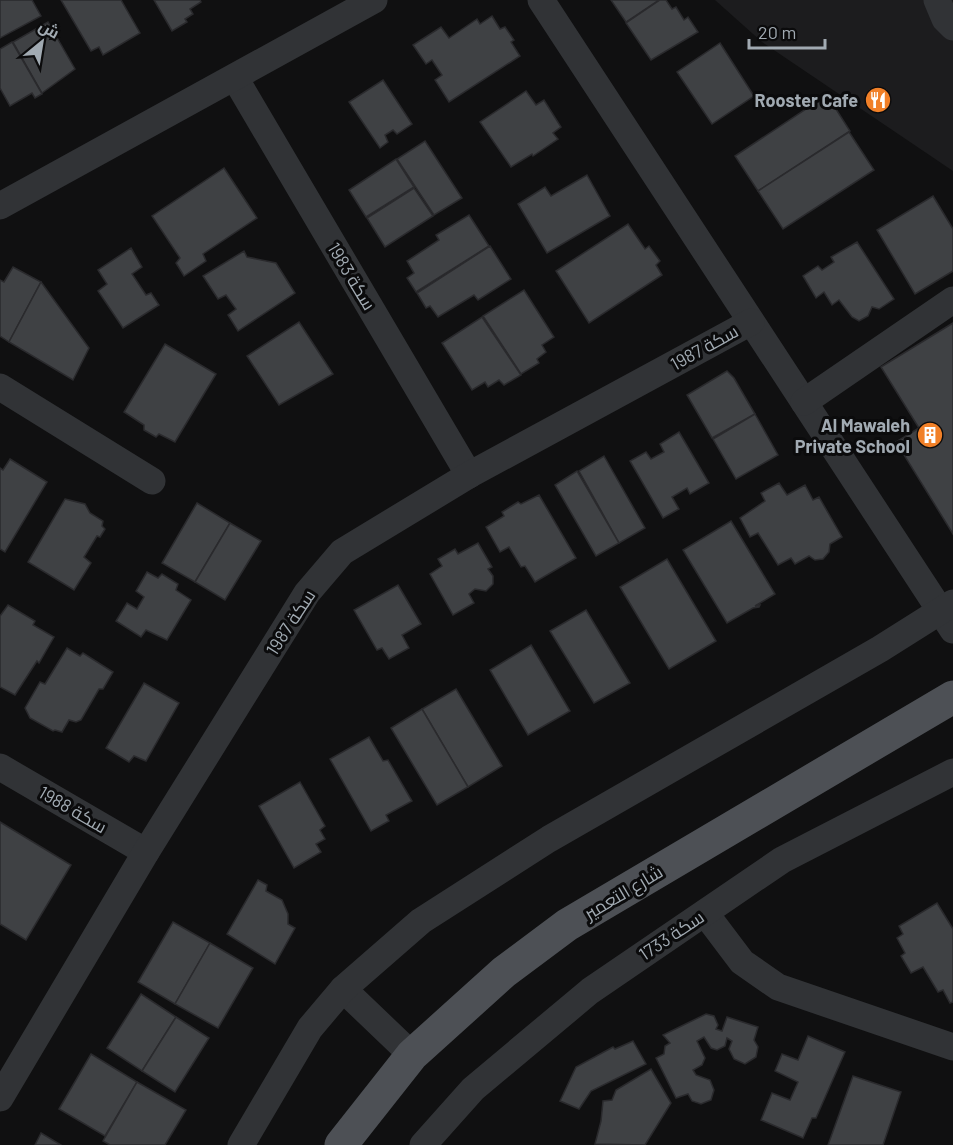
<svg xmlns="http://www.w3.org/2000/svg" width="953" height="1145" font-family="Barlow,Cairo,sans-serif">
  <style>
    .built { fill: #1c1c1e }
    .building { fill: #3f4144; stroke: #2a2a2d; stroke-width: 1.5 }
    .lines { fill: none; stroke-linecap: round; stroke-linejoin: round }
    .minor { stroke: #313336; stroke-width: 27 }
    .major { stroke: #4d5055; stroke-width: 33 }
    .labels { text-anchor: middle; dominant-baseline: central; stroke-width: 6; stroke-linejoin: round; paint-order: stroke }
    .poi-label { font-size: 18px; font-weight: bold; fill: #a1aab2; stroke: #0b0b0c; text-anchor: end }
    .street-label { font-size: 18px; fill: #a1aab2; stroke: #0b0b0c }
  </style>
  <rect width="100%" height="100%" fill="#101011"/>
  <polygon class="built" points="715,0 953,0 953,171 762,42"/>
  <g class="building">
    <polygon points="0,0 32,0 41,16 0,38"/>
    <polygon points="61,0 121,0 140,33 103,55 99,47 91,51"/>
    <polygon points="154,0 200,0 201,2 190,9 193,14 185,19 187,22 172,31"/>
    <polygon points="611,0 659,0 626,22"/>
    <polygon points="660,0 666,0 672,9 676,7 684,20 688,17 698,32 651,60 626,23"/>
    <polygon points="492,16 500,29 505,27 514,40 511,42 520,56 449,102 435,80 442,75 432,60 426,64 413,45 441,27 449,38 477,19 480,24"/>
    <polygon points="48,22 75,69 42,93 13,42"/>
    <polygon points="12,42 42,94 35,98 32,93 10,106 0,88 0,49"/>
    <polygon points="720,43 754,96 712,124 677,72"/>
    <polygon points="383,80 412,124 397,134 393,130 385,135 388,142 380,148 349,102"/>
    <polygon points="526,91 536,105 544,100 561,127 553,133 558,139 533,156 532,154 511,167 480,122"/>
    <polygon points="827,95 850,131 758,191 735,156"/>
    <polygon points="849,132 874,170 783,229 758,191"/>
    <polygon points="425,141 462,198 434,215 397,159"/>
    <polygon points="396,159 414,187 366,217 349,190"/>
    <polygon points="224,168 257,218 203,254 206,261 184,276 176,263 180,258 152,216"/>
    <polygon points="587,175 610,216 547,253 518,204 545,187 551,196"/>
    <polygon points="414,188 433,216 385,247 367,218"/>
    <polygon points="933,196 953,229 953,271 915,294 877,230"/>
    <polygon points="469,215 489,246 416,292 407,278 414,273 407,261 439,240 436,235"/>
    <polygon points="628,224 645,249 649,246 660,261 656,265 662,275 589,323 556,271"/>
    <polygon points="857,242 894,299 879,309 872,307 868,316 859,321 852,317 839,300 832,305 824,292 816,298 803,276 818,266 822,270 834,262 831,257"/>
    <polygon points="490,246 511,279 478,300 474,295 438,317 430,306 426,308 417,293"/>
    <polygon points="131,248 142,267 132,274 146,295 151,293 159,305 123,328 98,291 107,284 98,270"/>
    <polygon points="244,251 247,257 276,263 295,293 238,331 228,315 236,309 226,295 218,299 203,276"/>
    <polygon points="13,267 41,282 9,342 0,336 0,280 4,282"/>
    <polygon points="41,282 89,348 73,380 9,342"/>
    <polygon points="524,290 554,337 542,345 546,352 537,359 539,363 521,374 483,316"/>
    <polygon points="482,317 521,375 504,385 499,380 488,387 485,382 472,390 442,343"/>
    <polygon points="299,322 333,374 279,405 247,356"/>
    <polygon points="953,323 953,534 896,442 919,428 881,367"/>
    <polygon points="165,344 216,374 175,442 159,434 156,437 144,430 144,425 124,412"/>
    <polygon points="727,371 734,378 755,414 712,438 687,395"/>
    <polygon points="755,414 778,455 736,479 713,439"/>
    <polygon points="679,432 709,483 690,494 687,488 672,497 679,509 663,518 630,461 646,452 651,459 664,452 660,444"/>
    <polygon points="604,456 645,528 619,543 579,471"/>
    <polygon points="10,459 47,482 5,552 0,549 0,468 3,470"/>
    <polygon points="577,471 619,543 596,556 555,485"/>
    <polygon points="779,483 787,495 805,485 813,500 819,497 842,537 830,544 829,552 823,559 815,560 809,556 795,564 791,558 778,565 758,533 750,537 740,518 765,501 761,493"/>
    <polygon points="539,495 576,558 535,582 525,566 521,567 509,547 500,552 486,527 504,516 502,512 518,502 521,504"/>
    <polygon points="65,499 85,504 90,513 103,521 102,526 105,529 100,537 97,536 84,557 91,563 74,590 28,562"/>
    <polygon points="197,503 230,523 195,582 162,563"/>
    <polygon points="731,521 775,594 755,606 760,605 759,607 753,608 727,623 683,550"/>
    <polygon points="230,523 261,541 225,600 195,582"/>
    <polygon points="478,543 492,567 488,569 493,576 493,584 486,591 475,589 469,594 474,603 453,615 430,574 442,566 438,559 455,549 458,554"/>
    <polygon points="667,559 716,641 669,669 620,587"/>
    <polygon points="147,572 158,578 162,574 178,584 176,590 191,600 167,640 146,630 141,637 116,621 127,603 137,609 144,597 136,591"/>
    <polygon points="398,585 421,624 402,635 409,648 389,659 382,648 377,650 354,610"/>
    <polygon points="8,605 35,621 33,625 54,637 39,663 37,661 15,695 0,687 0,616"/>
    <polygon points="586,610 630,683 594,703 550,631"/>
    <polygon points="531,645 570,711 528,735 490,670"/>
    <polygon points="67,648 80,656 83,653 113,672 103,689 99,689 81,720 76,722 69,720 62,732 55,730 53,731 30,718 25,708 40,682 45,684"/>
    <polygon points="144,683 179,703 146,761 134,756 129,762 106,748"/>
    <polygon points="456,689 502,766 468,787 422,709"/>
    <polygon points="422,709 468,787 437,805 391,728"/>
    <polygon points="369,737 383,761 388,760 412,801 386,815 389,821 371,831 330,759"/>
    <polygon points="300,782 325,826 320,830 325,839 316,844 321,852 294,868 259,806"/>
    <polygon points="0,822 71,865 26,940 0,924"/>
    <polygon points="258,880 267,885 266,891 282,900 288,914 288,924 295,928 275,964 227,934"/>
    <polygon points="937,903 953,929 953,1002 950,1003 943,990 938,992 923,967 911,973 901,956 905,953 897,938 903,934 899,926"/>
    <polygon points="173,922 210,943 175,1004 138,982"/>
    <polygon points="210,943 253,968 218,1028 175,1004"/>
    <polygon points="141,994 176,1017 142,1071 107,1048"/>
    <polygon points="706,1014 714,1016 718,1025 716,1029 722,1031 727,1017 758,1027 754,1040 758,1047 756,1057 745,1064 734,1059 729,1049 732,1041 727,1038 725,1046 717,1050 711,1048 704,1037 697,1041 705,1058 702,1065 693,1070 696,1075 710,1080 714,1090 711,1100 701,1104 692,1101 688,1094 676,1098 656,1058 664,1054 665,1046 670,1043 663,1035"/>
    <polygon points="176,1017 209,1038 175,1092 142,1071"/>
    <polygon points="808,1036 845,1052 816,1118 812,1118 803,1138 761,1120 772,1093 790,1100 798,1082 775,1071 782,1054 798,1060"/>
    <polygon points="633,1041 646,1064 591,1091 579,1109 560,1101 576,1067 613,1047 615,1049"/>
    <polygon points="91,1054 137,1082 105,1136 59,1109"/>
    <polygon points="651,1069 671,1103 645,1145 595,1144 601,1121 603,1101 612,1100 616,1090"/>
    <polygon points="853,1076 901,1092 883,1145 828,1145"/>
    <polygon points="137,1082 186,1110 165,1145 110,1145 103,1141"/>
    <polygon points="41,1133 61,1145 35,1145"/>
  </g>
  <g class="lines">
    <g class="minor">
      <polyline points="541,0 953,630"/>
      <polyline points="937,0 945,19 953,27"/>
      <polyline points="235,78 469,475"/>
      <polyline points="0,206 374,0"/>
      <polyline points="0,387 152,481"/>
      <polyline points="804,402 953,300"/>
      <polyline points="0,767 146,852"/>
      <polyline points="705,913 742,962 778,987 953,1047"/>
      <polyline points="343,989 412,1055"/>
      <polyline points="0,1098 146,852 307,593 342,552 469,475 751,322"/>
      <polyline points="241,1145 310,1028 343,989 421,921 549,839 880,649 953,603"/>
      <polyline points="423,1145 473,1089 590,991 782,860 953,772"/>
    </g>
    <polyline class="major" points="341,1145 412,1055 504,972 567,925 953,697"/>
  </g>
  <defs>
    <g id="restaurant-disc" transform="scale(1.35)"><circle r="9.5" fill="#f18028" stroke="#0b0b0c"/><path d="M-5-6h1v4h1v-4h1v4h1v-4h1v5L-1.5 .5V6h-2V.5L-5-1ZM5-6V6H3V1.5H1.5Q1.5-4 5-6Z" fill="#fff"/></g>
    <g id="building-disc" transform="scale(1.35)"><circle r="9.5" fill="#f18028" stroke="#0b0b0c"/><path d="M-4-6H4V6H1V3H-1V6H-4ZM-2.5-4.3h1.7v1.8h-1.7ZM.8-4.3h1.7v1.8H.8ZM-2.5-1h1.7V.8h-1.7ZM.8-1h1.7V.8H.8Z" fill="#fff"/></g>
  </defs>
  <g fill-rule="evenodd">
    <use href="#restaurant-disc" x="878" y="100"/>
    <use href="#building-disc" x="930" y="435"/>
  </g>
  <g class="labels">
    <g class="poi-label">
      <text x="858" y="100">Rooster Cafe</text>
      <text x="910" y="425">Al Mawaleh<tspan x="910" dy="21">Private School</tspan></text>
    </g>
    <g class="street-label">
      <text transform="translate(352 276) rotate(59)">سكة 1983</text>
      <text transform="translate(704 347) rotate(-29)">سكة 1987</text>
      <text transform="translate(290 622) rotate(-57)">سكة 1987</text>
      <text transform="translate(73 809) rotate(30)">سكة 1988</text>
      <text transform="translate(623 892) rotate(-31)">شارع التعمير</text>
      <text transform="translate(671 935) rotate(-34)">سكة 1733</text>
    </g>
  </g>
  <g transform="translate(42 42) rotate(30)" stroke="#0b0b0c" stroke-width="4.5" paint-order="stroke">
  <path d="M0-4.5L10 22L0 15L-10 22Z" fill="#a1aab2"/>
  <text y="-9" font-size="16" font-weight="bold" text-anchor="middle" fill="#a1aab2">ش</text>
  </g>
  <path d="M749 39v9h76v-9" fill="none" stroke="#a1aab2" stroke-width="3"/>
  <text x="758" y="39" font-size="18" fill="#a1aab2" stroke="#0b0b0c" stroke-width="4.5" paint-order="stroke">20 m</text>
</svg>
